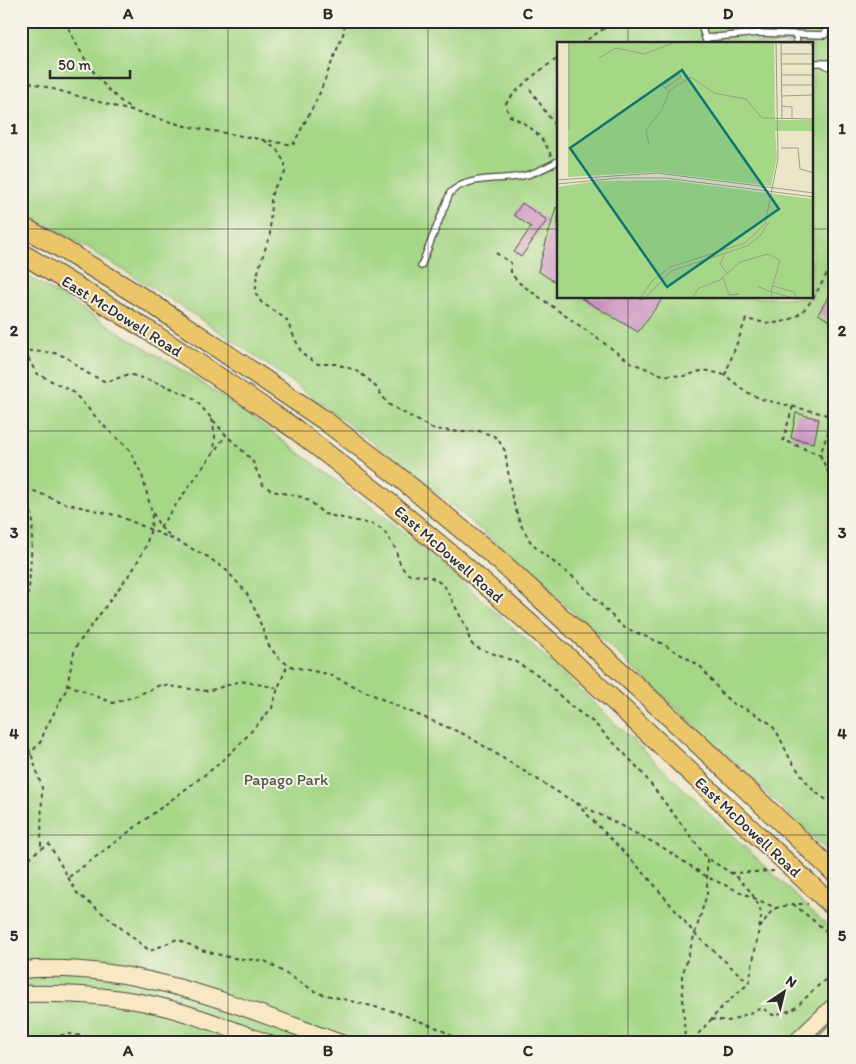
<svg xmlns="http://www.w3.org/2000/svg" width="856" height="1064" font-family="Itim,sans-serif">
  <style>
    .green { fill: #a5d786; stroke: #688158; fill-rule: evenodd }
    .building { fill: #ca8fbf }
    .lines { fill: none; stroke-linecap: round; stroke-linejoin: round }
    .service-casing { stroke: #484743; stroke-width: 8 }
    .secondary-casing { stroke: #484743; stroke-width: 18 }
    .primary-casing { stroke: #484743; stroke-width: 21 }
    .path { stroke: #484743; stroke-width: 2; stroke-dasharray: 4 4; stroke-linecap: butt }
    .service { stroke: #fff; stroke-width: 5.5 }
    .secondary { stroke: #f8e8c3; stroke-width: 16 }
    .primary { stroke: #edc569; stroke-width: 19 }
    .grid { fill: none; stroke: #2b2b2b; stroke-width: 1; stroke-opacity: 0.55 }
    .labels { text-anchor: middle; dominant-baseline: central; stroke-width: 4; stroke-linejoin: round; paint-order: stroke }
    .street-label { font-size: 16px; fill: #2b2b2b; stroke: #f7f3e8 }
    .park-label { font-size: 16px; fill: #4a5642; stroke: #f7f3e8 }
    .inset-road { fill: none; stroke: #9f9b8a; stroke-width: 1 }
    .view { fill: #0f766e; fill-opacity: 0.15; stroke: #0f766e; stroke-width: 2.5 }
    .inset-edge { fill: none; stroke: #2b2b2b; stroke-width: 2.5 }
    .neatline { fill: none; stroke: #2b2b2b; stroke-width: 2 }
    .grid-label { font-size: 16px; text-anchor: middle; font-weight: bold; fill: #2b2b2b }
  </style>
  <rect width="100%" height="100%" fill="#f7f3e8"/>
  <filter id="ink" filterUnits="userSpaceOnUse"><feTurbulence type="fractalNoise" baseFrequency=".02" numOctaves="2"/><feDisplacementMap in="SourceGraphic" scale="10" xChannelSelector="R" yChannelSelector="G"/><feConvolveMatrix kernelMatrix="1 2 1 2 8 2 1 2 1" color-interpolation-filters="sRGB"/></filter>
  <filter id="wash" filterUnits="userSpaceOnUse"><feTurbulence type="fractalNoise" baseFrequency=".0096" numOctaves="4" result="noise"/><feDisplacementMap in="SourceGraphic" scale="20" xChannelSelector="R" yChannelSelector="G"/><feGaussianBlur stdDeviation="1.12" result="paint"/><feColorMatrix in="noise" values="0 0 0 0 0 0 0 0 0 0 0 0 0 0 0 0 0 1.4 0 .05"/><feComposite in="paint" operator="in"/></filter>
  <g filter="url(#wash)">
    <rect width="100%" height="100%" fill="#ece6c9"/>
    <g class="green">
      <path d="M21 21H835V858C756 783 678 709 598 635 568 608 539 580 509 554 358 424 196 306 21 211ZM558 44H812V298H558Z"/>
      <polygon points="21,272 193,377 254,419 389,520 452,573 538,650 835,933 835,1043 21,1043"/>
    </g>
    <g id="blocks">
      <g class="building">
        <polygon points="522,203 547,220 521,257 514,252 531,227 514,215"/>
        <polygon points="556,207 558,208 558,284 538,271"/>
        <polygon points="835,286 835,324 818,314"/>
        <polygon points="581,298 663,298 638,332"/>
        <polygon points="796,413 819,419 814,443 791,438"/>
      </g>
    </g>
  </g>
  <g filter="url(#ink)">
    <use href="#blocks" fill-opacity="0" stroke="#484743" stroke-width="1"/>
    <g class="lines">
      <g class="service-casing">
        <g id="service">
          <polyline points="701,21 702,28 707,44"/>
          <polyline points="796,34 797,44"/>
          <polyline points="705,38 759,33 825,35 827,21"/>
          <polyline points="812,63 835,63"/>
          <polyline points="824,64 835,70"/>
          <path d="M421 266 450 193C467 175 499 181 522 176 535 174 547 167 558 161"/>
        </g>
      </g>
      <g class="secondary-casing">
        <g id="secondary">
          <path d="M21 970C133 960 238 1006 341 1043"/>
          <path d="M21 994C66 993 111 995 155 1005 194 1014 231 1029 268 1043"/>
          <polyline points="795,1043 835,1005"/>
          <polyline points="823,1043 835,1031"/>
        </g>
      </g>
      <g class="primary-casing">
        <g id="primary">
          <polyline points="21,226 59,247 151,303 324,420 394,473 501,562 671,718 835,873"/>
          <polyline points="21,253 146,329 214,374 295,429 380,495 460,562 563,653 835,908"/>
        </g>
      </g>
      <g class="path">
        <path d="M65 21C82 57 99 87 133 110"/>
        <polyline points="581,44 615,21"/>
        <polyline points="21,80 185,126 293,145 318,97 345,29 342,21"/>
        <polyline points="530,89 558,130"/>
        <polyline points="264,140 277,150 285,163 285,173 274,188 271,197 270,234 259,268 256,281 256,294 261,302 286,319 302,354 318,364 336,364 355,370 367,378 376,387 388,404 433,429 461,432 479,431 494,436 499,441 505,451 512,498 520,523 530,541 538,550 577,580 623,627 661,643 692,661 701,667 724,696 734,704 752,712 771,724 778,734 790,759 804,779 814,791 835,806"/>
        <path d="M551 156C544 136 528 124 510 116L505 105C518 86 539 71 558 58"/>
        <polyline points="496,253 511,263 511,273 518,282 632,363 663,375 685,376 704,370 725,375 745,391 761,399 824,414 833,418 820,455 783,440 793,406"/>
        <polyline points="21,344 36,373 73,392 106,428 129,449 142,475 152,513 151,529 145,548 134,568 75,648 66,690 45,730 41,741 31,753 21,761"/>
        <polyline points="21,350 55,353 66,357 87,373 104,381 110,381 129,374 161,384 190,396 198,403 226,435 252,460 263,485 272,491 302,497 310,501 324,514 375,525 384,531 395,548 399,561 405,572 410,575 429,576 444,585 467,629 470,642 475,647 514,661 538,675 572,707 593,722 617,746 640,770 707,858 736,876 751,892 760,908 761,918 749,983 723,1006 690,1043"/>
        <path d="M725 375 746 319C801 333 809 306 832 264"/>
        <polyline points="212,419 215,436 214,452"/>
        <polyline points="820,455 828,472 835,479"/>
        <polyline points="21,482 26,488 33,522 29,590 21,610"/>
        <polyline points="26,488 64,503 119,516 177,541 208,557 226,570 246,592 256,612 269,646 280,660 293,667 328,674 399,707 466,735 564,796 662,847 707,877 776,908 793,904 808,904"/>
        <polyline points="153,513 160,527 173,538"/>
        <polyline points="160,527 226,435"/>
        <polyline points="67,684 113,703 136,696 160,685 208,691 241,681 278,688"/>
        <polyline points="21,734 31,753 42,788 41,848"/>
        <polyline points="576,803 646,875 695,934 749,983"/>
        <polyline points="21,873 32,855 49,844 77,893 150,951 177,939 201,950 232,958 265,961 318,993 396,1012 440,1029 463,1043"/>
        <polyline points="730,873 774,871"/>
        <polyline points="69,877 215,767 239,745 272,708 278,688 288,664"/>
        <polyline points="793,904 835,938"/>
        <polyline points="760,928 769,914 776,908"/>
        <polyline points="711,1019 729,1021 762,1008 773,1015 793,1010 822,982 835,975"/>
        <polyline points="21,1042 68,1034 105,1039 117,1043"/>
        <polyline points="685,1043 682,976 707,894 707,858"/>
      </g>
      <use href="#service" class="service"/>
      <use href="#secondary" class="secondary"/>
      <use href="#primary" class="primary"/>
    </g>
  </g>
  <path class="grid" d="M228 21V1043M428 21V1043M628 21V44M21 229H558M812 229H835M628 298V1043M21 431H835M21 633H835M21 835H835"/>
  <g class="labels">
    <g class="street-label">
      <text transform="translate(122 316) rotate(32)">East McDowell Road</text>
      <text transform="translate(449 554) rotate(41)">East McDowell Road</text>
      <text transform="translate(748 827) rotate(43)">East McDowell Road</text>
    </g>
    <g class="park-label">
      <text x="286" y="779">Papago Park</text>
    </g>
  </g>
  <g transform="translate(557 42)">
    <rect width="256" height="256" fill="#ece6c9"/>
    <path d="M11 0H217L218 78H256V89H218L220 115 214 144 99 130 11 135ZM111 138 256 157V256H0V145L41 139Z" fill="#a5d786"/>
    <path class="inset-road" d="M12 0V88M224 0 225 77M224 1H252L257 6M224 12H257M42 16 59 6 87 12 116 1M224 22H257M224 33H257M134 35 157 51 189 57 205 76 257 77M224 43H257M108 46 124 35 122 32 106 43 107 45 108 46 112 49M225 54 257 53M225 64 235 65V77M104 69 113 48 134 35M92 102 89 88 103 70M224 106H241L243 127 257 131M0 138 100 131 257 151M0 142 62 136H108L257 155M167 213 163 222 171 232M166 236 172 253 182 252 177 253M200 244 214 250 215 256M216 244 237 250 240 256M83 256 96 238 113 225 188 201 208 182 221 117 219 0M88 256 114 229 190 204 203 194 212 180M135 256 142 246 163 238 183 220 211 212 223 218 214 250 236 256"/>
    <path class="view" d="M125 28 222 167 110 245 13 106Z"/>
    <rect width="256" height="256" class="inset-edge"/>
  </g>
  <rect width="856" height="1064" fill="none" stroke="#f7f3e8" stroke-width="55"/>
  <g transform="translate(784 992) rotate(35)" stroke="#f7f3e8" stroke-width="4" paint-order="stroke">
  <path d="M0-4L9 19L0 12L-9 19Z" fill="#2b2b2b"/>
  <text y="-8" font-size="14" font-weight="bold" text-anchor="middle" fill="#2b2b2b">N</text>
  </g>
  <path d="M50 70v8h80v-8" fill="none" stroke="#2b2b2b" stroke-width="2.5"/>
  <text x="58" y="70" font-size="15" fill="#2b2b2b" stroke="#f7f3e8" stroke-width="4" paint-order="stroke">50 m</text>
  <rect x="28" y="28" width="800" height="1008" class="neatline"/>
  <g class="grid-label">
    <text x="128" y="19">A</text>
    <text x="328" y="19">B</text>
    <text x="528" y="19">C</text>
    <text x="728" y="19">D</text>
    <text x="14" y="134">1</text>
    <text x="842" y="134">1</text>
    <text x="14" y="336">2</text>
    <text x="842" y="336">2</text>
    <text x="14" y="538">3</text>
    <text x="842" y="538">3</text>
    <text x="14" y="739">4</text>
    <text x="842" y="739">4</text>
    <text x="14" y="941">5</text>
    <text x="842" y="941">5</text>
    <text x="128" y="1056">A</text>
    <text x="328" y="1056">B</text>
    <text x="528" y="1056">C</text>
    <text x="728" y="1056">D</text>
  </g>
</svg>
